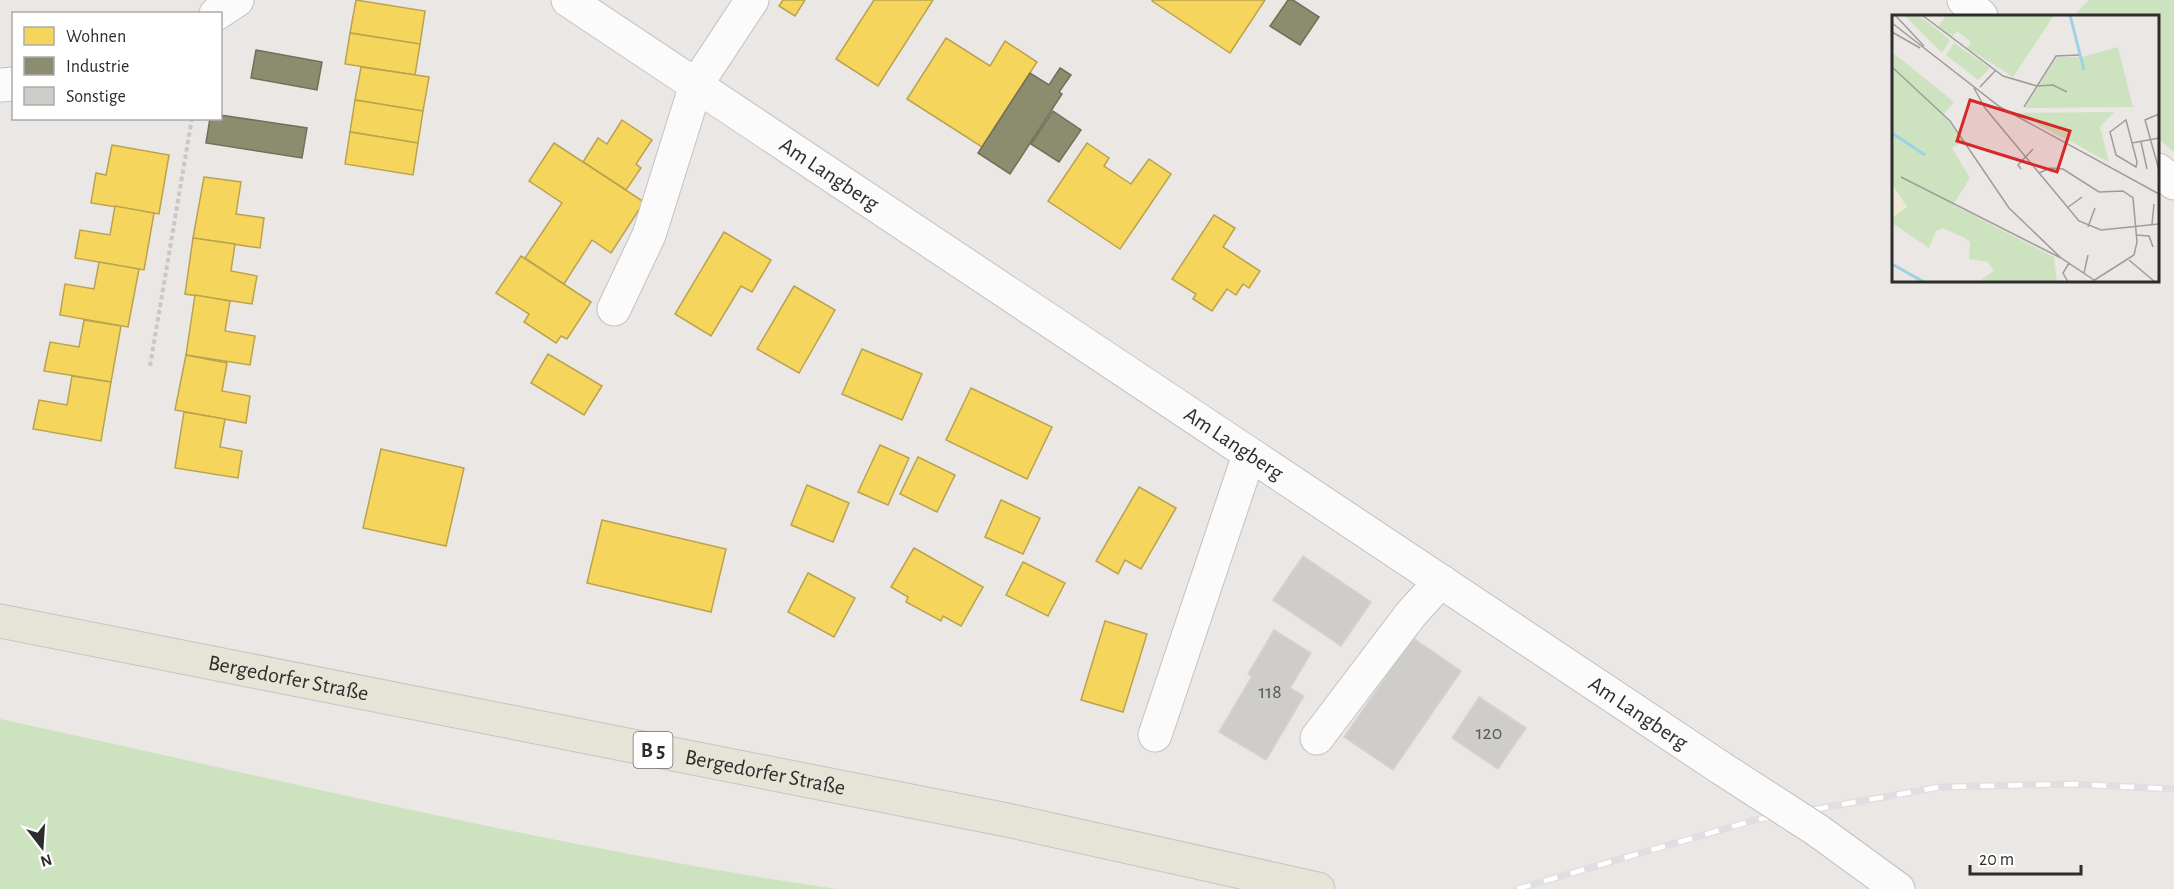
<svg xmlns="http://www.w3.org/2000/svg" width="2174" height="889" font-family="'Alegreya Sans',sans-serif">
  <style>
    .green { fill: #cde3c0 }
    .homes { fill: #f6d55c; stroke: #baa34e; stroke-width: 1.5 }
    .industry { fill: #8c8c6e; stroke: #70705a; stroke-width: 1.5 }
    .building { fill: #cfcdca; stroke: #d5d3d0; stroke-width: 1.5 }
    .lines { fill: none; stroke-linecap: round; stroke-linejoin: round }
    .minor-casing { stroke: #c3c2c2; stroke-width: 35 }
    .major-casing { stroke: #c6c4c3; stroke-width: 35 }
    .path { stroke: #c8c8c8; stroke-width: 4; stroke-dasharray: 4.5 3; stroke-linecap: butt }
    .minor { stroke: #fcfbfb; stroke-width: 33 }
    .major { stroke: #e6e3d7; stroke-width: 33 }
    .rail-casing { stroke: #dfdee0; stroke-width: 7 }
    .rail { stroke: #fff; stroke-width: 4.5; stroke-dasharray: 14; stroke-linecap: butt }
    .minor-bridge-casing { stroke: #c3c2c2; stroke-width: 35; stroke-linecap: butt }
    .minor-bridge { stroke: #fcfbfb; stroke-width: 33 }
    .labels { text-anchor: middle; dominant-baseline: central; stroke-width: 6; stroke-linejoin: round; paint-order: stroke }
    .number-label { font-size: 20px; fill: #575756 }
    .shield { fill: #fff; stroke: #6c6c6c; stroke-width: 1.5 }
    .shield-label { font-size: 21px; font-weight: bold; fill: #2d2d2d }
    .street-label { font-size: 22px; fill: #2d2d2d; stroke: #fff }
    .inset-river { fill: none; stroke: #9ed1e5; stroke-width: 3 }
    .inset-road { fill: none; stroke: #9e9d9b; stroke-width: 1.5 }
    .view { fill: #d62828; fill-opacity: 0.15; stroke: #d62828; stroke-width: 3 }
    .inset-edge { fill: none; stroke: #2d2d2d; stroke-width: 3 }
  </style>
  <rect width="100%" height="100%" fill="#eae7e4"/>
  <g class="green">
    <polygon points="2089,0 2174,0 2174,152 2158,138 2158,16 2073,16"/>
    <path d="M0 719C278 779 555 848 837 889H0Z"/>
  </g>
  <g class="homes">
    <polygon points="356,0 425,11 420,44 350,33"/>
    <polygon points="783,0 805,0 795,16 779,6"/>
    <polygon points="874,0 933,0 878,86 836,59"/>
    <polygon points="1153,0 1265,0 1230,53 1152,1"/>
    <polygon points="350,33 420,44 415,75 345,64"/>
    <polygon points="946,38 990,66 1005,41 1037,62 982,147 907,99"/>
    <polygon points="361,67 429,77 423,111 355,100"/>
    <polygon points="355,100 423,111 418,143 350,132"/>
    <polygon points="622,120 652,140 636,164 641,168 626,190 583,162 598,138 607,144"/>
    <polygon points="350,132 418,143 413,175 345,164"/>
    <polygon points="554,143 644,202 611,253 592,240 564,284 525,258 562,203 529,181"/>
    <polygon points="1087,143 1109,158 1104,166 1131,184 1149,159 1171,174 1120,249 1048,201"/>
    <polygon points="112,145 169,155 159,214 91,203 96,173 106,175"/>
    <polygon points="204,177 241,182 236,214 264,218 260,248 193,238"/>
    <polygon points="115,206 154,213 144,270 75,258 80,230 110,235"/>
    <polygon points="1214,215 1235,228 1223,247 1260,271 1249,288 1243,284 1236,295 1227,289 1212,311 1193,299 1196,294 1172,279"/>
    <polygon points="724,232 771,260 752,292 741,286 711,336 675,314"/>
    <polygon points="193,238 235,244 231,271 257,276 252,304 185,294"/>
    <polygon points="521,256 591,302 567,339 561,336 556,343 524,322 529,314 496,293"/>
    <polygon points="99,262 139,269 128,327 60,315 65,284 94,289"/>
    <polygon points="794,286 835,310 799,373 757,349"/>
    <polygon points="195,295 230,301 225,331 255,336 250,365 186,355"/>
    <polygon points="84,320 121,326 111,382 44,371 50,342 79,347"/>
    <polygon points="862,349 922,374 902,420 842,394"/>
    <polygon points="548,354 602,386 584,415 531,383"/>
    <polygon points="186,355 227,363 222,391 250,396 246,423 175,410"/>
    <polygon points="72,376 111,382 101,441 33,429 39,400 67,405"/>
    <polygon points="971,388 1052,427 1027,479 946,440"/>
    <polygon points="184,412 225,419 220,447 242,451 238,478 175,468"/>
    <polygon points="880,445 909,458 888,505 858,492"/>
    <polygon points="381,449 464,468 446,546 363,528"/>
    <polygon points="918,457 955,475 937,512 900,494"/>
    <polygon points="807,485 849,503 833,542 791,525"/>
    <polygon points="1139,487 1176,508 1141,569 1125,560 1118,574 1096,561"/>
    <polygon points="1001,500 1040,518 1023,554 985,537"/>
    <polygon points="602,520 726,549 711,612 587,583"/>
    <polygon points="914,548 983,587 961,626 943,616 941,621 906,602 908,597 891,587"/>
    <polygon points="1023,562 1065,583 1048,616 1006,595"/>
    <polygon points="808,573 855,598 834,637 788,612"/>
    <polygon points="1105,621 1147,634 1123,712 1081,700"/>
  </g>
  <g class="industry">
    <polygon points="1288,0 1293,0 1319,17 1300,45 1270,26"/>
    <polygon points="256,50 322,62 317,90 251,78"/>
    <polygon points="1060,68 1071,75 1059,92 1062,94 1010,174 978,153 1030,73 1049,85"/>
    <polygon points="1053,111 1081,130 1059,162 1031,144"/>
    <polygon points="220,115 307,128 302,158 206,143 210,118 220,118"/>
  </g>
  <g class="building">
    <polygon points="1303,556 1371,602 1341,646 1273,600"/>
    <polygon points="1274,630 1311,653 1290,688 1304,696 1266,760 1219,732 1252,676 1248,674"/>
    <polygon points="1413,638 1461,671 1393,770 1344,737"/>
    <polygon points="1479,697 1526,728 1498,769 1452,738"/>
  </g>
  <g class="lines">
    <g class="minor-casing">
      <g id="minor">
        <path id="s1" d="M568 0 1721 768"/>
        <polyline points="1964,0 1981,16"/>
        <polyline points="216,14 237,0"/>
        <polyline points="0,85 14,84"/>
        <polyline points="2158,170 2174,183"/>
        <polyline points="614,309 649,235 696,85 752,0"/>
        <polyline points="1155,735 1249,455"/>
        <polyline points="1317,738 1411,614 1441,581"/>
        <polyline points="1817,830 1898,889"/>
      </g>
    </g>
    <g class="major-casing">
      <g id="major">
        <path id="s2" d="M0 621 1007 820 1318 889"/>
      </g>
    </g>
    <polyline class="path" points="150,366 192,118"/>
    <use href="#minor" class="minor"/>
    <use href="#major" class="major"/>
    <g class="rail-casing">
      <polyline id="rail" points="1517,889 1755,820 1940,787 2071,784 2174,789"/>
    </g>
    <use href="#rail" class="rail"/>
    <g class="minor-bridge-casing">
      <polyline id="minor-bridge" points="1721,768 1817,830"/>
    </g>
    <use href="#minor-bridge" class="minor-bridge"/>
  </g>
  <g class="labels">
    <g class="number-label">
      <text x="1270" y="692">118</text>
      <text x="1489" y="733">120</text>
    </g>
    <rect class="shield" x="633.5" y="732" width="39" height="36" rx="4.5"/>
    <g class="shield-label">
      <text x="653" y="750">B 5</text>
    </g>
    <g class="street-label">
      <text stroke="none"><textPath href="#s1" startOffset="314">Am Langberg</textPath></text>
      <text stroke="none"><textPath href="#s1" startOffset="800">Am Langberg</textPath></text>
      <text stroke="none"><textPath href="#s2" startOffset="294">Bergedorfer Straße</textPath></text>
      <text stroke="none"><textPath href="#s1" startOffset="1286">Am Langberg</textPath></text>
      <text stroke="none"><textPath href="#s2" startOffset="780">Bergedorfer Straße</textPath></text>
    </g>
  </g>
  <g transform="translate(1892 15)">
    <rect width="267" height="267" fill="#eae7e4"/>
    <path d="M12 0H27L58 25 50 38ZM54 0H162L121 62 75 33 79 27 65 16 60 22 46 12ZM62 28 98 53 86 65 54 40ZM226 32 241 92 133 93 165 42H190ZM0 37 62 87 51 100 72 126 60 133 78 163 61 190 162 242 165 267H85L102 256 96 247 77 244 78 227 73 223 51 213 44 216 37 233 0 208ZM222 97 208 112 217 147 125 98Z" fill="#cde3c0"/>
    <path d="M0 169 15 192 0 203 1 208 0 207Z" fill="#ede9d5"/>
    <path class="inset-river" d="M178 0 192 55M0 118 33 140M0 249 32 267"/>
    <path class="inset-road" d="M3 0 32 31M30 0 111 61 145 71 161 70 175 77M0 8 108 92 267 179M0 17 28 33M0 52 58 106 117 193 169 243M88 72 103 56M82 73 93 93 187 206 209 215 267 209M132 92 164 41 187 40M267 99 253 105 267 155M234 105 245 147 244 152 224 140 218 117ZM249 127 255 154M240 128 267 123M129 154 126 150 141 134M147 158 158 153 171 154 207 177 231 176 241 183 245 227 242 240 201 266M9 162 169 243 202 265M175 193 190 182M260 209 262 189M196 212 203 193M244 220 257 221 261 232M237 245 263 267M192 258 196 240M176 267 171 258 177 248"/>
    <path class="view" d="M78 85 178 116 165 157 65 126Z"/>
    <rect width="267" height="267" class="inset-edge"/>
  </g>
  <rect x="12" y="12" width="210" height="108" fill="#ffffff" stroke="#ababab" stroke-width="1.5"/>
  <rect x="24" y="27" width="30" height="18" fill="#f6d55c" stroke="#ababab" stroke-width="1.5"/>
  <text x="66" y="42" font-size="18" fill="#2d2d2d">Wohnen</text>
  <rect x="24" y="57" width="30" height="18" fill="#8c8c6e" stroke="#ababab" stroke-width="1.5"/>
  <text x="66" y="72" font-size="18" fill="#2d2d2d">Industrie</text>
  <rect x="24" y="87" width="30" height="18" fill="#cfcdca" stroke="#ababab" stroke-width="1.5"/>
  <text x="66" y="102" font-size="18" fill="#2d2d2d">Sonstige</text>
  <g transform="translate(42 847) rotate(163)" stroke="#ffffff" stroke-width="4.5" paint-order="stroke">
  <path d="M0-4.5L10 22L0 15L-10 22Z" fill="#2d2d2d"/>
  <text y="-9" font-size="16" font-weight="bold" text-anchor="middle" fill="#2d2d2d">N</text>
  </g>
  <path d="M1970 865v9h111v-9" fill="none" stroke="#2d2d2d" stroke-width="3"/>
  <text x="1979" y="865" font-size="18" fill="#2d2d2d" stroke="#ffffff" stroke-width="4.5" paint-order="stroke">20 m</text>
</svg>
